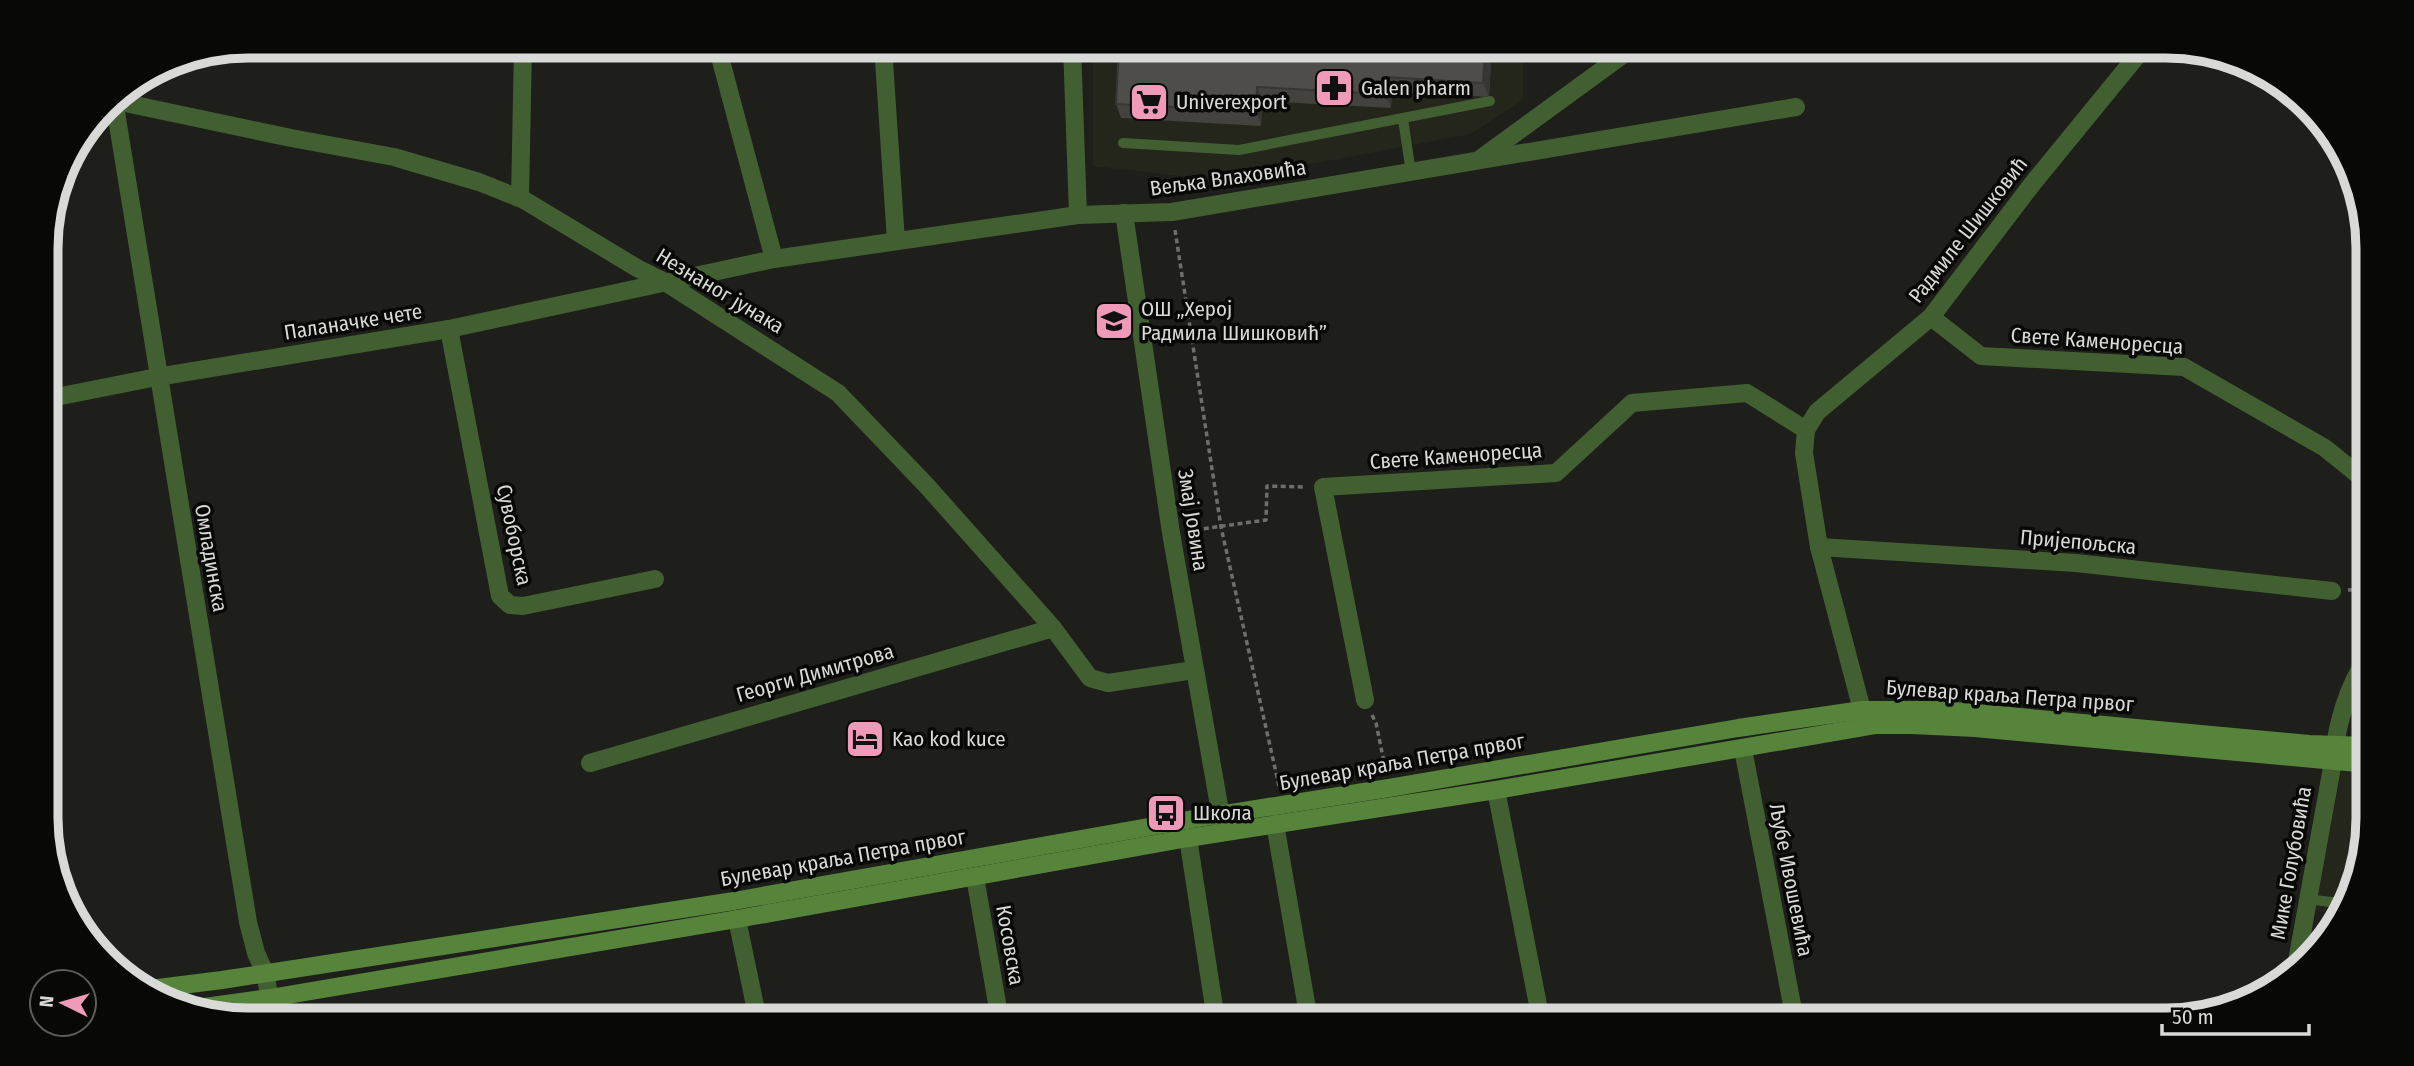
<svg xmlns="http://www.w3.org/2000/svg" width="2414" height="1066" font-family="'Fira Sans Condensed',sans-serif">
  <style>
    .built { fill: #24251b }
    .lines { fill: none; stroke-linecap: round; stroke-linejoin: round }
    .path { stroke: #6e6e6b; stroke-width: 3.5; stroke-dasharray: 5 3.5; stroke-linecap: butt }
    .service { stroke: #425f32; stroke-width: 10 }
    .minor { stroke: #425f32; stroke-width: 18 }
    .tertiary { stroke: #425f32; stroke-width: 18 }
    .secondary { stroke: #56843a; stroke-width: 18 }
    .wall { fill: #44423f }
    .shaded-wall { fill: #373633 }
    .building { fill: #4f4d49; stroke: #373633; stroke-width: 2 }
    .labels { text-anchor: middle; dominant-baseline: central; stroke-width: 7; stroke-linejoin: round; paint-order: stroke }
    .poi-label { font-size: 21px; fill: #d9dad7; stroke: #080806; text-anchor: start }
    .street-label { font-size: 21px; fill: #d9dad7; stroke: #080806 }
    .rim { fill: none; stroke: #d9dad7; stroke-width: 9 }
  </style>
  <rect width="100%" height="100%" fill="#1e1e1a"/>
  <g class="built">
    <polygon points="1093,46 1523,46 1523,100 1471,134 1222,181 1093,166"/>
    <polygon points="2341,772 2368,773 2368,819 2353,895 2339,914 2315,911"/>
  </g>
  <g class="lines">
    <g class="path">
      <polyline points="1175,230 1221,527 1279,786"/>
      <polyline points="1187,531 1266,520 1267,486 1306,487"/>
      <polyline points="2348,590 2368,589"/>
      <polyline points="1372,715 1376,723 1386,772"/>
    </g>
    <g class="service">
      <polyline points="1403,119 1411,173"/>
      <polyline points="1123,143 1239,150 1490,101"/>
      <path d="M2308 899C2346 904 2348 908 2354 867"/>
    </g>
    <g class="minor">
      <polyline points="717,46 774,259"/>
      <polyline points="883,46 896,241"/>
      <polyline points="1072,46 1078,215"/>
      <polyline points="111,100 291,138 394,157 479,182 524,200 637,268 665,282 838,393 927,486 1053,628 1090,678 1108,683 1194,670"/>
      <polyline points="114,100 248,922 256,953 265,973 274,1020"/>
      <polyline points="1480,159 1635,46"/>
      <polyline points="520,198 523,46"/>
      <polyline points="1124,213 1171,533 1223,828"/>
      <polyline points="1931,317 1981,356 2184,367 2325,448 2367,482"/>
      <polyline points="449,329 500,596 510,605 523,606 655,579"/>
      <polyline points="46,399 157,377 449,329 774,259 1078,215 1172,212 1796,107"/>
      <polyline points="1819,547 2076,563 2332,591"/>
      <polyline points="1365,700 1323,487 1556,473 1632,403 1747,393 1806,430"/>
      <polyline points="1862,710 1819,547 1804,453 1806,430 1817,412 1931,317 2033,183 2145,46"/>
      <polyline points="1743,749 1795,1020"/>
      <polyline points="590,763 1053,628"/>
      <polyline points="1496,790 1541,1020"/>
      <polyline points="1275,824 1309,1020"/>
      <polyline points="1188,838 1216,1020"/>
      <polyline points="975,877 1000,1020"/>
      <polyline points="737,919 758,1020"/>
      <polyline points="2295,972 2333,762"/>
    </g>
    <path class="tertiary" d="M2333 758C2338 721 2347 688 2368 656"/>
    <g class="secondary">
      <polyline points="150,989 222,980 734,901 1199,818 1389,788 1738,728 1862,710 1944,710 2309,744 2368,746"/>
      <polyline points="190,1009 270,998 737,919 1188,838 1496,790 1876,725 1912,725 1975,728 2368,764"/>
    </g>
  </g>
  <polygon class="wall" points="1119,46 1492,46 1489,97 1392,92 1391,108 1263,101 1261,126 1121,118 1116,104"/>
  <g class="shaded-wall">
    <polygon points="1485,46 1492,46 1489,97 1483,83"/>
    <polygon points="1387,77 1392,92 1391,108 1386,94"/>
    <polygon points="1257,87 1263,101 1261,126 1256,111"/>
  </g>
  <g class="building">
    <polygon points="1119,46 1485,46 1483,83 1387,77 1386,94 1257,87 1256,111 1116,104"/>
    <polygon points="2359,810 2368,811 2368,819 2355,888 2351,887"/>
  </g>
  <defs>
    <g id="pharmacy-square" transform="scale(2.0125)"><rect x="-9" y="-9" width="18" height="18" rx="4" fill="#ef9ab8" stroke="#080806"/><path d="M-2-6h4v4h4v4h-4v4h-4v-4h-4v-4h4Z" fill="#111"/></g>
    <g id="supermarket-square" transform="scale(2.0125)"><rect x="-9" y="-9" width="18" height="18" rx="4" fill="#ef9ab8" stroke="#080806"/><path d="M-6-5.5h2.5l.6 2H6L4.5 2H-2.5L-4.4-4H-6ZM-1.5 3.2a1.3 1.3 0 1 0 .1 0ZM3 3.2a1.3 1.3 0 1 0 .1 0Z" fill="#111"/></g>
    <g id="school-square" transform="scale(2.0125)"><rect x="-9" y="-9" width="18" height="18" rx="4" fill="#ef9ab8" stroke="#080806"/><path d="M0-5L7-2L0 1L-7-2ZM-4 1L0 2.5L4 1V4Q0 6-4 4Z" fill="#111"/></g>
    <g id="hotel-square" transform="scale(2.0125)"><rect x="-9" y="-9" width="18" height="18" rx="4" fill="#ef9ab8" stroke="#080806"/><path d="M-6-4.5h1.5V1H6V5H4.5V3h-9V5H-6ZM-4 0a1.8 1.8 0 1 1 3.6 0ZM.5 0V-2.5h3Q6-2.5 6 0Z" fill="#111"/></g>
    <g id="bus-square" transform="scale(2.0125)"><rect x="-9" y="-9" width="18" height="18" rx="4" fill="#ef9ab8" stroke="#080806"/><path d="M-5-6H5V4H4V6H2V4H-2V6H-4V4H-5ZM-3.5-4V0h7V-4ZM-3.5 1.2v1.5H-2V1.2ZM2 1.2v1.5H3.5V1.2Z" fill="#111"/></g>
  </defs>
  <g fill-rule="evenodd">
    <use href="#pharmacy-square" x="1334" y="88"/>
    <use href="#supermarket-square" x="1149" y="102"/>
    <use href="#school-square" x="1114" y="321"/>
    <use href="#hotel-square" x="865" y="739"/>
    <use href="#bus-square" x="1166" y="813"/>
  </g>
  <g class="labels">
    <g class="poi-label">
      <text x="1361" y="88">Galen pharm</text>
      <text x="1176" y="102">Univerexport</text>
      <text x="1141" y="309">ОШ „Херој<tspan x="1141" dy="24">Радмила Шишковић”</tspan></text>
      <text x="892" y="739">Kao kod kuce</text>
      <text x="1193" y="813">Школа</text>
    </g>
    <g class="street-label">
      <text transform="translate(1228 178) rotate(-8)">Вељка Влаховића</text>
      <text transform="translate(1968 230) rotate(-52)">Радмиле Шишковић</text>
      <text transform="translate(720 291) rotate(31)">Незнаног јунака</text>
      <text transform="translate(353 322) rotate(-9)">Паланачке чете</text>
      <text transform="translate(2097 341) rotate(4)">Свете Каменоресца</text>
      <text transform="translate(1456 456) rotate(-4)">Свете Каменоресца</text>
      <text transform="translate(1193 520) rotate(81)">Змај Јовина</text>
      <text transform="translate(514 535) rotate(78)">Сувоборска</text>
      <text transform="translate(2078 542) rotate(5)">Пријепољска</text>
      <text transform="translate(211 558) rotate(80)">Омладинска</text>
      <text transform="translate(815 673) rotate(-16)">Георги Димитрова</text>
      <text transform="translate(2010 696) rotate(4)">Булевар краља Петра првог</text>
      <text transform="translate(1402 762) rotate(-10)">Булевар краља Петра првог</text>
      <text transform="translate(843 858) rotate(-10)">Булевар краља Петра првог</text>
      <text transform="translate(2291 863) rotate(-80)">Мике Голубовића</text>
      <text transform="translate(1791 880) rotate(79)">Љубе Ивошевића</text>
      <text transform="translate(1010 945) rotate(80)">Косовска</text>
    </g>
  </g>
  <path d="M0 0H2414V1066H0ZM248 58H2166A190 190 0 0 1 2356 248V818A190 190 0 0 1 2166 1008H248A190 190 0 0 1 58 818V248A190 190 0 0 1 248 58Z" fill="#080806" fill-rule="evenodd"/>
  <path class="rim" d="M248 58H2166A190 190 0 0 1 2356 248V818A190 190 0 0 1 2166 1008H248A190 190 0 0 1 58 818V248A190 190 0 0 1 248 58Z"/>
  <g transform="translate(63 1003) rotate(275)"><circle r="33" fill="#080806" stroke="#5c5c5a" stroke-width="2"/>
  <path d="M0-5L12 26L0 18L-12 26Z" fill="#ef9ab8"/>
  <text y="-10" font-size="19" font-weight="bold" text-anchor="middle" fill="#d9dad7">N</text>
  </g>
  <path d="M2162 1024v10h147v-10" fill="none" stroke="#d9dad7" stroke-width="3.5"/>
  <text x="2172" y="1024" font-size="21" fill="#d9dad7" stroke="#080806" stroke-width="5" paint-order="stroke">50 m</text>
</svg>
